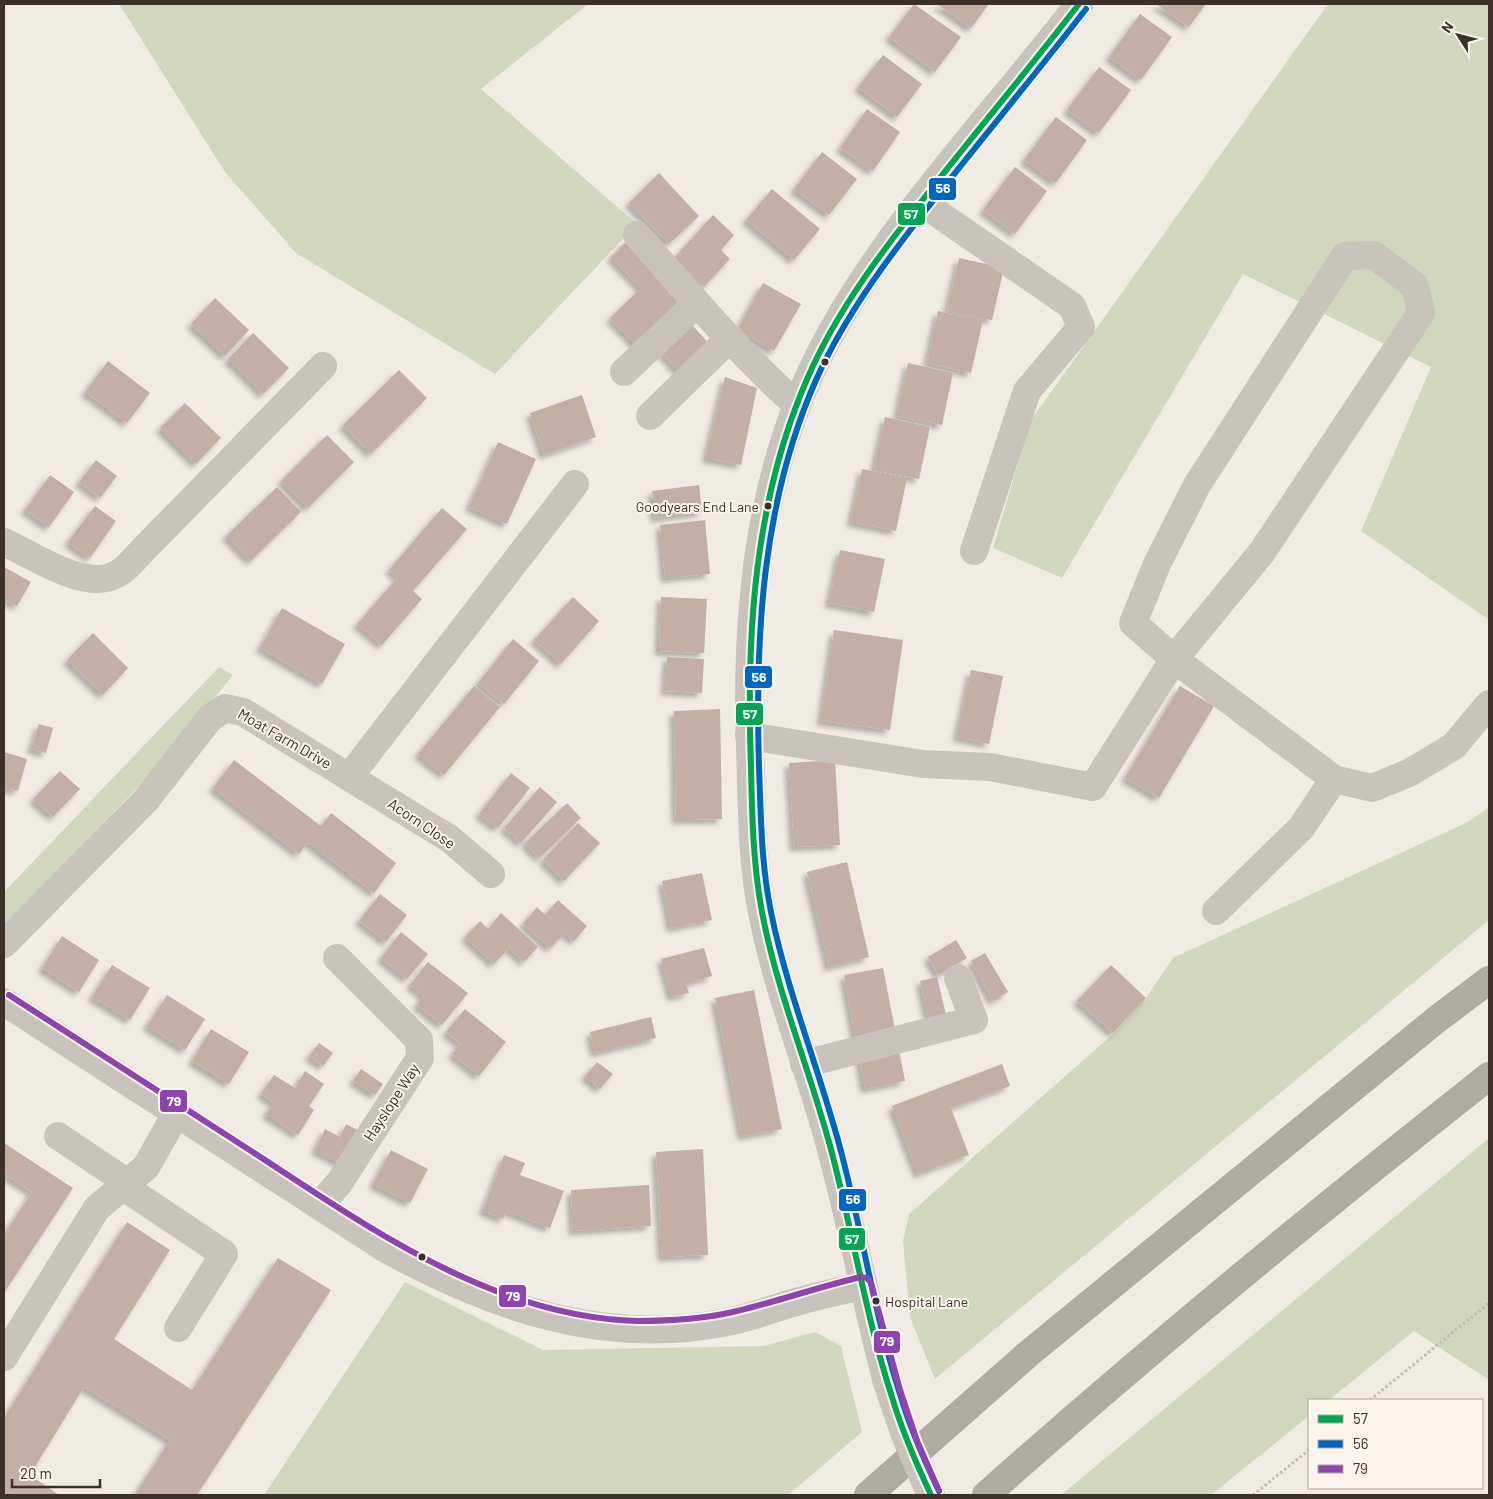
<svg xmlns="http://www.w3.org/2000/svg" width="1493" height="1499" font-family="Barlow,sans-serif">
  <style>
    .green { fill: #d1d6bf }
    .building { fill: #c3afa7; filter: url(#shadow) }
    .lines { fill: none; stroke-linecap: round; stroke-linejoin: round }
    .path { stroke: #c2bbb6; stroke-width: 3; stroke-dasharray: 2.5 2.5; stroke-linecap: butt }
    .minor { stroke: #c9c3be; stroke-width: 28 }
    .highway { stroke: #afaaa4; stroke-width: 28 }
    .minor-bridge { stroke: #c9c3be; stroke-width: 28 }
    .bus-1-casing { stroke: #fbf5ee; stroke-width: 10 }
    .bus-2-casing { stroke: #fbf5ee; stroke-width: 10 }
    .bus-3-casing { stroke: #fbf5ee; stroke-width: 10 }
    .bus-1 { stroke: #00a651; stroke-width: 6 }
    .bus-2 { stroke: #0065bd; stroke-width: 6 }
    .bus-3 { stroke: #8e44ad; stroke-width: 6 }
    .bus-dot { fill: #3b302b; stroke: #fbf5ee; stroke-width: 2 }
    .labels { text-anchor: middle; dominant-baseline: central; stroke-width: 4; stroke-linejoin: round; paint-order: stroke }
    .bus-label { font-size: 14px; fill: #3b302b; stroke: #fbf5ee; text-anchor: end }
    .street-label { font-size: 15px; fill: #3b302b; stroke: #fbf5ee }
    .line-badge { stroke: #fbf5ee; stroke-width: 2 }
    .badge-label { font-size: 14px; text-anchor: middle; font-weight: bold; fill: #fff }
  </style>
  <defs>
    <filter id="shadow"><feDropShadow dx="-4.5" dy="4.5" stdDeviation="2.5" flood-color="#0004"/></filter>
  </defs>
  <rect width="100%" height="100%" fill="#f0ebe5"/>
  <g class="green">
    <polygon points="119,4 588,4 481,89 637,224 495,374 296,253 225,172"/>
    <polygon points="1328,4 1489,4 1489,620 1361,531 1431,367 1243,274 1062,578 993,548 1031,420"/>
    <polygon points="219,667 233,675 162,762 4,926 4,892"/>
    <polygon points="1489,807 1489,920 935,1379 910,1317 903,1241 909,1214 1113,1034 1146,998 1173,958 1468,822"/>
    <polygon points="1489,1138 1489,1380 1414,1331 1329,1400 1309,1400 1309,1416 1211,1495 1061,1495"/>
    <polygon points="405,1282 543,1350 764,1346 815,1332 841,1346 862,1432 788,1495 264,1495"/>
  </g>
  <g class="building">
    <polygon points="914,4 961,37 935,72 889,37"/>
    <polygon points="937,4 989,4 971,28"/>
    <polygon points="1156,4 1206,4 1189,27"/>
    <polygon points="1140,14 1172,37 1141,80 1109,57"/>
    <polygon points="883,55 922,84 897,117 858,87"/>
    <polygon points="1099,67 1131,90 1099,133 1067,110"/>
    <polygon points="867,109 900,132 873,171 840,148"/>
    <polygon points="1056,117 1087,140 1056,183 1024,160"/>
    <polygon points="822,152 857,179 829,215 794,189"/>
    <polygon points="1015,167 1047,191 1015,234 983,210"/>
    <polygon points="659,173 699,216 669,244 629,203"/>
    <polygon points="772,189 820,229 794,260 746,220"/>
    <polygon points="713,215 734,235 721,250 730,259 704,287 674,258"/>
    <polygon points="629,239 688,301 639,348 610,318 641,288 611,257"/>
    <polygon points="959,258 1004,268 992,320 947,311"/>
    <polygon points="763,283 801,304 774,351 737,330"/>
    <polygon points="215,298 249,330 225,356 191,324"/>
    <polygon points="938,311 983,320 971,373 927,363"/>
    <polygon points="692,325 713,348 683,376 662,353"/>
    <polygon points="253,333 289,368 263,394 228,359"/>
    <polygon points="108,361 150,393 127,423 85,392"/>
    <polygon points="908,363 953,373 942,425 897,416"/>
    <polygon points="399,370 427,398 371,454 343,425"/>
    <polygon points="725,377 757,388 741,465 706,458"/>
    <polygon points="582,395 596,437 544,455 530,413"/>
    <polygon points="185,403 221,438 196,464 160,428"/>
    <polygon points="885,417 930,427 919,479 874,470"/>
    <polygon points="327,435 354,462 308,508 281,481"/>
    <polygon points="498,442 536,459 507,524 469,507"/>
    <polygon points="96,460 117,476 100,498 79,482"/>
    <polygon points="862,469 907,478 896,531 851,522"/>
    <polygon points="50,475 74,492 49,527 25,510"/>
    <polygon points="699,485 702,512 655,518 652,491"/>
    <polygon points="277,487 301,512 251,561 226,536"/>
    <polygon points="95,506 116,521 90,558 68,542"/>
    <polygon points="442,508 467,529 413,591 422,599 382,645 357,624 398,577 389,570"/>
    <polygon points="705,520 710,574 665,578 660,525"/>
    <polygon points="840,550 885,559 874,612 829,603"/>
    <polygon points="4,567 31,582 17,606 4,599"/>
    <polygon points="573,597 599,621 561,664 534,640"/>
    <polygon points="661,597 707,599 704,653 659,651"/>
    <polygon points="282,608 345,644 322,684 260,648"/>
    <polygon points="834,630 903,640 890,730 821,721"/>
    <polygon points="93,633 128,668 103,695 67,660"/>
    <polygon points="513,639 539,661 504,704 478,683"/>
    <polygon points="667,657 704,659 702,693 665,691"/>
    <polygon points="971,670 1003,676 989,744 957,737"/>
    <polygon points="474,686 500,707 444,775 418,754"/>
    <polygon points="1180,686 1214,706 1159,798 1125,778"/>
    <polygon points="720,709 722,819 676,820 674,711"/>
    <polygon points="39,724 53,728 46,753 31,749"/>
    <polygon points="4,752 27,759 18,791 6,788 4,794"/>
    <polygon points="234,760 321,826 331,813 396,863 374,893 308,842 299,854 213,788"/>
    <polygon points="835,760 840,845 794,847 789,763"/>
    <polygon points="60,771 80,789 53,817 33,799"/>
    <polygon points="511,773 530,788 498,828 479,814"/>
    <polygon points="540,787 557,802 521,843 504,828"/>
    <polygon points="567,803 581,818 539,858 525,843"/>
    <polygon points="578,823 600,843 564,881 543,860"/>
    <polygon points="847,862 869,957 829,967 807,872"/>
    <polygon points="702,873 712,920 671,928 662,881"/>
    <polygon points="380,894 407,915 386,942 359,921"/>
    <polygon points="558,900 587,926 574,941 565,933 550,948 523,924 537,907 545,915"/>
    <polygon points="501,913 538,947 524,962 509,948 494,964 465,937 480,921 488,929"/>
    <polygon points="401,932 428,954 407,979 381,958"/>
    <polygon points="62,936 99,960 79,992 42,968"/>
    <polygon points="956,940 967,958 938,975 928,957"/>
    <polygon points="704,948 712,976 686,984 689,993 672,997 661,959"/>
    <polygon points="985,953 1008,992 993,1001 971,961"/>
    <polygon points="428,962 468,993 442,1025 417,1005 424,996 410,985"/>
    <polygon points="112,965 150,988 130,1020 92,997"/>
    <polygon points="1111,965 1146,998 1113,1033 1077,1001"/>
    <polygon points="883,968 905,1081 865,1089 844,975"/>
    <polygon points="937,977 947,1019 930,1024 920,981"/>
    <polygon points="754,990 782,1129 742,1136 715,998"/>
    <polygon points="167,995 205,1019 185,1050 147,1026"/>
    <polygon points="465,1009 506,1042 479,1076 452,1054 460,1044 446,1032"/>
    <polygon points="651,1017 656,1038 595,1053 590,1032"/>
    <polygon points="211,1029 249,1052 229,1084 192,1061"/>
    <polygon points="319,1043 333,1053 323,1066 309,1056"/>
    <polygon points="597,1062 613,1074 600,1089 585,1076"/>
    <polygon points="1002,1064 1010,1086 951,1108 969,1155 918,1174 892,1106"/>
    <polygon points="361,1069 383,1084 375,1095 353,1081"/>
    <polygon points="305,1071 324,1084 309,1106 314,1110 298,1135 266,1114 274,1103 261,1094 274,1075 295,1088"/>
    <polygon points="346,1124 363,1133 346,1166 315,1150 325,1129 340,1137"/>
    <polygon points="4,1143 73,1188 4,1293 4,1235 32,1192 4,1174"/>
    <polygon points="703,1149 708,1255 662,1257 656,1152"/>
    <polygon points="391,1150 428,1169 410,1203 373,1184"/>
    <polygon points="504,1155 525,1163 520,1175 564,1191 550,1228 506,1211 503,1219 483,1211"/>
    <polygon points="649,1185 651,1226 573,1231 571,1190"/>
    <polygon points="127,1222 170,1250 114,1339 192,1390 278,1258 331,1290 197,1495 135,1495 170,1440 84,1387 30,1475 59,1495 4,1495 4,1418"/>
  </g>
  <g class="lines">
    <g class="path">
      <polyline points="1370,1400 1489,1303"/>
      <polyline points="1253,1495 1309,1450"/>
    </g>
    <g class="minor">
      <polyline points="921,202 1072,306 1081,327 1027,391 974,551"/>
      <path d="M637 235C688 293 739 353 797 405"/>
      <polyline points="624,372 697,303"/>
      <polyline points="650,416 730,338"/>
      <path d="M4 542C32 555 85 591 115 575 125 571 134 559 141 552L323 366"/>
      <polyline points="749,736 923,764 990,767 1093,787 1174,659 1133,623 1157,564 1197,485 1345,256 1374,255 1415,286 1421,313 1262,552 1174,659 1334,779 1372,788 1409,773 1454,746 1489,704"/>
      <polyline points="350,776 575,484"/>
      <polyline points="1216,911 1301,828 1334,779"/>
      <polyline points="4,944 146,800 210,718 225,708 243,712 450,839 491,874"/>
      <path d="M4 1002 386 1249C492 1307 604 1347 727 1322 749 1318 771 1309 793 1303 816 1296 839 1291 863 1286"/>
      <polyline points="804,1064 974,1020 958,978"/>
      <polyline points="58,1136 128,1183 133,1193 224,1254 178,1328"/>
      <polyline points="319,1206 339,1183 420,1058 419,1040 337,958"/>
      <polyline points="4,1357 97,1208 146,1167 176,1114"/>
      <path d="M887 1383C866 1303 851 1222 829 1142 808 1065 777 991 762 912 751 857 752 802 750 747 745 605 760 459 831 333 898 213 996 112 1079 4"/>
    </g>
    <g class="highway">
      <polyline points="868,1495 1028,1354 1436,1020 1489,980"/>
      <path d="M986 1495C1149 1350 1318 1211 1489 1076"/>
    </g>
    <polyline class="minor-bridge" points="887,1383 905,1435 931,1495"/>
    <g class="bus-1-casing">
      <path id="bus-1" d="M931 1495C916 1463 902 1431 892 1397 867 1320 854 1240 834 1161 813 1077 778 997 762 912 753 864 752 815 751 767 746 634 754 500 808 377 838 308 886 246 932 188 981 126 1031 66 1079 4"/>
    </g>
    <g class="bus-2-casing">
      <path id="bus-2" d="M939 1491C924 1460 910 1428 900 1394 875 1317 863 1237 843 1159 822 1076 788 996 771 912 761 864 761 815 759 767 755 636 762 502 816 380 847 311 894 250 940 192 988 131 1038 71 1086 9"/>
    </g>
    <g class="bus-3-casing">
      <path id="bus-3" d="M9 995C89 1046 168 1098 248 1149 367 1226 491 1317 638 1321 670 1321 702 1319 733 1312 776 1302 818 1287 861 1277L867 1278 871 1283 900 1390 917 1441 939 1491"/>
    </g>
    <use href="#bus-1" class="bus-1"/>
    <use href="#bus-2" class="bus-2"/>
    <use href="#bus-3" class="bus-3"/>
  </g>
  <g class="bus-dot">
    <circle cx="825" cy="362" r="4.5"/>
    <circle cx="768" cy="506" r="4.5"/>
    <circle cx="422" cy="1257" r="4.5"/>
    <circle cx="876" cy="1301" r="4.5"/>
  </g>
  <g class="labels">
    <g class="bus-label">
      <text x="759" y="506">Goodyears End Lane</text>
      <text x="885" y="1301" text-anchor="start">Hospital Lane</text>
    </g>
    <g class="street-label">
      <text transform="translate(285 738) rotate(30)">Moat Farm Drive</text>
      <text transform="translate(422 823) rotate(34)">Acorn Close</text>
      <text transform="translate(391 1102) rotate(-57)">Hayslope Way</text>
    </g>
  </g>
  <g class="line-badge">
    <rect x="928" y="177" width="29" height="24" rx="5" fill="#0065bd"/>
    <rect x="897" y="202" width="29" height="24" rx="5" fill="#00a651"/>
    <rect x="744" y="665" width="29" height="24" rx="5" fill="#0065bd"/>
    <rect x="735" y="702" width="29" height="24" rx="5" fill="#00a651"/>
    <rect x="159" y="1089" width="29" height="24" rx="5" fill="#8e44ad"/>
    <rect x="838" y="1188" width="29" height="24" rx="5" fill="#0065bd"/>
    <rect x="838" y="1227" width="28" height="24" rx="5" fill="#00a651"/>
    <rect x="498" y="1284" width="29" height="24" rx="5" fill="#8e44ad"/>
    <rect x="873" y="1330" width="28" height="24" rx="5" fill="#8e44ad"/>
  </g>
  <g class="badge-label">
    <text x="943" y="193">56</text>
    <text x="911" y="219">57</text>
    <text x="759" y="682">56</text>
    <text x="750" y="719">57</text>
    <text x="174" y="1106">79</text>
    <text x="853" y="1204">56</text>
    <text x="852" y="1244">57</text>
    <text x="513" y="1301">79</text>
    <text x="887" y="1346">79</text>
  </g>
  <rect width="1493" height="1499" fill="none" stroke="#3b302b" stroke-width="10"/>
  <rect x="1308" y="1399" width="175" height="90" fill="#fbf5ee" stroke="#aea6a0"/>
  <rect x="1318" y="1415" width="25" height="8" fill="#00a651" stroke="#aea6a0"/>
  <text x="1353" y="1424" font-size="15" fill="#3b302b">57</text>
  <rect x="1318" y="1440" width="25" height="8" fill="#0065bd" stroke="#aea6a0"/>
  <text x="1353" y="1449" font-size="15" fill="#3b302b">56</text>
  <rect x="1318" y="1465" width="25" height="8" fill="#8e44ad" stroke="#aea6a0"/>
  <text x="1353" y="1474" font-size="15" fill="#3b302b">79</text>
  <g transform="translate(1458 35) rotate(306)" stroke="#fbf5ee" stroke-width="4" paint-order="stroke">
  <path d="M0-4L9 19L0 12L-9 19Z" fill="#3b302b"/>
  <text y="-8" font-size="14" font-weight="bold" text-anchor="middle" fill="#3b302b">N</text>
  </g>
  <path d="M12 1479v8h88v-8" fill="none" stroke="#3b302b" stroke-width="2.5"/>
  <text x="20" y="1479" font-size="15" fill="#3b302b" stroke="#fbf5ee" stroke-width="4" paint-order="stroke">20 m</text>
</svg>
